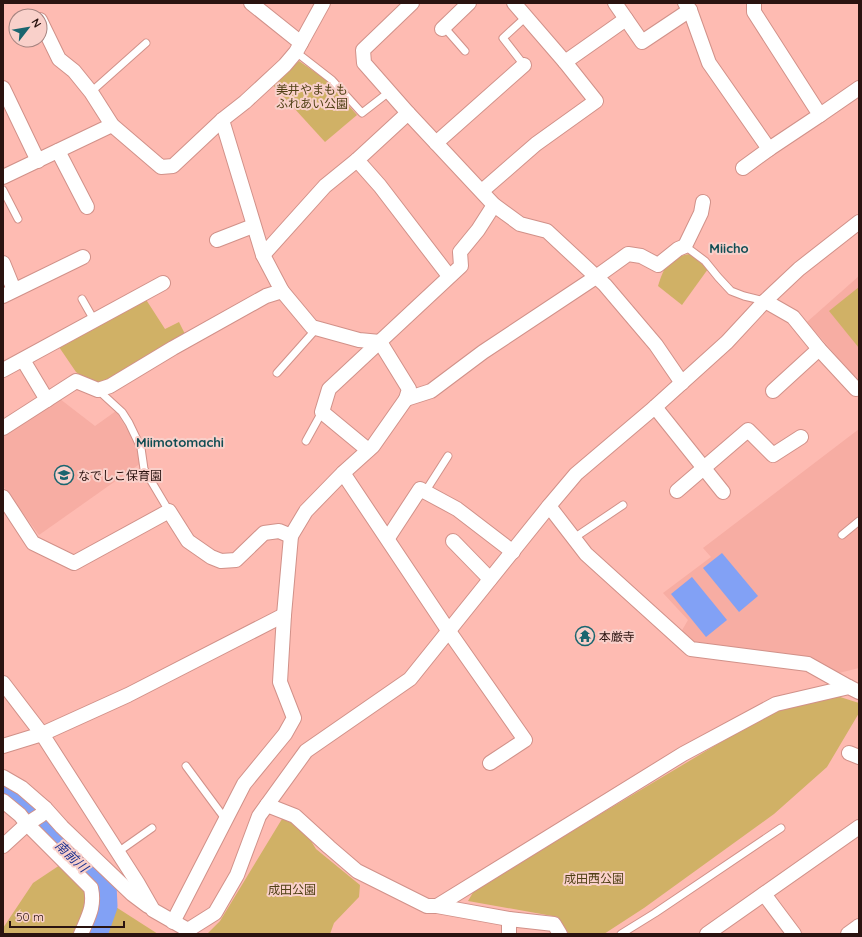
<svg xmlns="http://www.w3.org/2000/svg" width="862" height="937" font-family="Quicksand,'Noto Sans JP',sans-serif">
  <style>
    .built { fill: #f7ada3 }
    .green { fill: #d0b166 }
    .water { fill: #82a1f5 }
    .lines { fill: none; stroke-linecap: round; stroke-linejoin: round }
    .river { stroke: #82a1f5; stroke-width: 27 }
    .service-casing { stroke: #d19189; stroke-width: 9 }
    .minor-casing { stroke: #d19189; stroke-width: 16 }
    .service { stroke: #fff; stroke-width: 7 }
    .minor { stroke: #fff; stroke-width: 14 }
    .labels { text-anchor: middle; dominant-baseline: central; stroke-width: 4; stroke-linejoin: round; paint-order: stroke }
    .park-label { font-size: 12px; fill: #504015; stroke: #f9d0ca }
    .poi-label { font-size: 12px; fill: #2a1310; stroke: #f9d0ca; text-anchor: start }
    .neighbourhood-label { font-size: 13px; font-weight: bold; fill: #104d54; stroke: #f9d0ca }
    .water-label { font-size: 13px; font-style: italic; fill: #1b308f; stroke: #f9d0ca }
  </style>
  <rect width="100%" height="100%" fill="#febbb2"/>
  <g class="built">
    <polygon points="859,276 859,382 807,322"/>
    <polygon points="60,399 95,426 116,411 138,448 141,463 39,535 3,486 3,437"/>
    <polygon points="859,429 859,668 839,673 812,658 694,644 681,632 688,620 663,593 711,557 703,548"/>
  </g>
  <g class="green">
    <polygon points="299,61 325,79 357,115 325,142 273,85"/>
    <path d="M690 254 708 269 682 305 658 286C664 267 668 257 690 254Z"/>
    <polygon points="859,287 859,348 829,311"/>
    <polygon points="145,298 165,329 179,322 186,336 108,384 89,382 76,372 59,347"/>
    <polygon points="837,696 859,703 859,713 827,767 774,814 644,908 604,934 569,934 558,917 468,901 475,889 716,745 773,712"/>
    <polygon points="285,814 303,828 316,849 360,885 359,897 334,923 330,934 207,934 220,921"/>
    <polygon points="60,865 80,884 158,934 3,934 3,928 33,883"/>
  </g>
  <g class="water">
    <polygon points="722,553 758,596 739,612 703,568"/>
    <polygon points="692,577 727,620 706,637 671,594"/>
  </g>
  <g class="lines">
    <polyline class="river" points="3,793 27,811 59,846 103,884 104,906 94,934"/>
    <g class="service-casing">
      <g id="service">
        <polyline points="444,27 465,51"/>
        <polyline points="296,52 332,80 362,113 389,92"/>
        <polyline points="524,65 503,38 527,16"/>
        <polyline points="91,92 146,43"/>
        <polyline points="3,190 18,219"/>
        <polyline points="685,246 705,261 718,277 731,291 744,296 765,301"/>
        <polyline points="82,299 94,320"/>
        <polyline points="277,373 317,328"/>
        <polyline points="98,390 122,412 129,423 141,448 144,469 169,511"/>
        <polyline points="306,441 322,412"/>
        <polyline points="425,492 448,456"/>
        <polyline points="842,535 859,521"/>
        <polyline points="574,538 623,505"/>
        <polyline points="186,766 226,820"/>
        <polyline points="118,852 152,828"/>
        <polyline points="621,934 655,913 781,828"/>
      </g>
    </g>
    <g class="minor-casing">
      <g id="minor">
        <polyline points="251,3 301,43"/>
        <polyline points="514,3 565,62"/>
        <polyline points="615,3 642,42 690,10"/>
        <polyline points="685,3 690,10 709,63 769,149 820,115 754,12 754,3"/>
        <polyline points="40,20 59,59 74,71 91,92 112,125 161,167 173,166 222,120 245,102 285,65 296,52 323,3"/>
        <polyline points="442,29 469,3"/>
        <polyline points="3,88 38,161"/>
        <polyline points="408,113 364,63 363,50 412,3"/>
        <polyline points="820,115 859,88"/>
        <polyline points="436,143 524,65"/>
        <polyline points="58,151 87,207"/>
        <polyline points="743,168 769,149"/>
        <polyline points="3,177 112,125"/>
        <polyline points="482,191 536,144 596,101 565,62 626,19"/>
        <polyline points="217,240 253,226"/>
        <polyline points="263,255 325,186 357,160"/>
        <polyline points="3,263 14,290"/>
        <polyline points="449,276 380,186 357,160 408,113 494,205 520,224 547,231 605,285 656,345 682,383"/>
        <polyline points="3,296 83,257"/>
        <polyline points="765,301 793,317 819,349 856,389"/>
        <polyline points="23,360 47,400"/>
        <polyline points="3,370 163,283"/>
        <polyline points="773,391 819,349"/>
        <polyline points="406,399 431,391 483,352 596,277 628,254 641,256 658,265 678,249 685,246 701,213 703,202"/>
        <polyline points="655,407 723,492"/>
        <polyline points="3,428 73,383 76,381 98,390 110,386 173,348 266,296 282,291 263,255 222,120"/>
        <polyline points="368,450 322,412 329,389 461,266 460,252 478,230 494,205"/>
        <polyline points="343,473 448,630 525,740 490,763"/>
        <polyline points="677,491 748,430 773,455 801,437"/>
        <polyline points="3,497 33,543 74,563 169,511 188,541 211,557 221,561 236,560 264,533 279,531 291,536"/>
        <polyline points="549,506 586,554 691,649 808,664 849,687"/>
        <polyline points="388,538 420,489 457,509 513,552"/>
        <polyline points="453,541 490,579"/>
        <polyline points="3,683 42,734 137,882 153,910 188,930 215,913 237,875 259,816 306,751 410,679 549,506 576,474 655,407 727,342 765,301 799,269 859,222"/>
        <polyline points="3,746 42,734 128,695 284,615"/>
        <polyline points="849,753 859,757"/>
        <polyline points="3,777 22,788 45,808 62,827 132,894 148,906"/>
        <path d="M3 801 20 815 27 824 91 888C95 907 88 917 81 934"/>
        <polyline points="267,805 295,816 329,847 357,871 427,906 437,906 509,919 554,924 560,934"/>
        <polyline points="3,846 27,824 41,815 45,808"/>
        <polyline points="764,894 794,934"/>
        <polyline points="437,906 683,754 776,704 849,687 859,692"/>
        <polyline points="173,922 244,784 285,734 294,718 280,682 284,615 291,536 306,511 343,473 373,446 406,399 409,389 380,342 359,340 312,327 282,291"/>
        <polyline points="509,934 509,919"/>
        <polyline points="707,934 859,827"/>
        <polyline points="848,934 859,926"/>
      </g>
    </g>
    <use href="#service" class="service"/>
    <use href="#minor" class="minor"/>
  </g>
  <defs>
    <g id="school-ring" transform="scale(1)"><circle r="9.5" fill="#f9d0ca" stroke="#19656f" stroke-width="1.5"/><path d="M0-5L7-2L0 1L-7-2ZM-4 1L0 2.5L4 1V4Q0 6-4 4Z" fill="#19656f"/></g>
    <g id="temple-ring" transform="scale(1)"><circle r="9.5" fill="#f9d0ca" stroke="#19656f" stroke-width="1.5"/><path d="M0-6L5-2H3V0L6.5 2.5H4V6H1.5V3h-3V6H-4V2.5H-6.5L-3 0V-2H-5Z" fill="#19656f"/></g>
  </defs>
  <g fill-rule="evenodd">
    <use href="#school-ring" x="64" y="475"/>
    <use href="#temple-ring" x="585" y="636"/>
  </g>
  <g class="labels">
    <g class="park-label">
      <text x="312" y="89">美井やまもも<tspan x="312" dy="14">ふれあい公園</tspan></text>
      <text x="594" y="878">成田西公園</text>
      <text x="292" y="889">成田公園</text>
    </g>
    <g class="poi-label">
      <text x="78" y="475">なでしこ保育園</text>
      <text x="599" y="636">本厳寺</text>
    </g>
    <g class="neighbourhood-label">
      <text x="729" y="248">Miicho</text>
      <text x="180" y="442">Miimotomachi</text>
    </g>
    <g class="water-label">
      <text transform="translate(72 856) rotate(43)">南前川</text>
    </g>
  </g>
  <rect width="862" height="937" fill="none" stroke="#2a1310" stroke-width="8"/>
  <g transform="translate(28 28) rotate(59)"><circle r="19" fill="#f9d0ca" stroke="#a68480"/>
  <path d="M0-3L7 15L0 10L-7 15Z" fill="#19656f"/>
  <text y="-6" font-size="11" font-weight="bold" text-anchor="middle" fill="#2a1310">N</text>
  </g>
  <path d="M10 921v6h114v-6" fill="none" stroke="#2a1310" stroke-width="2"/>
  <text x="16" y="921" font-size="12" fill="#2a1310" stroke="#f9d0ca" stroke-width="3" paint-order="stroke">50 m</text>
</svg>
